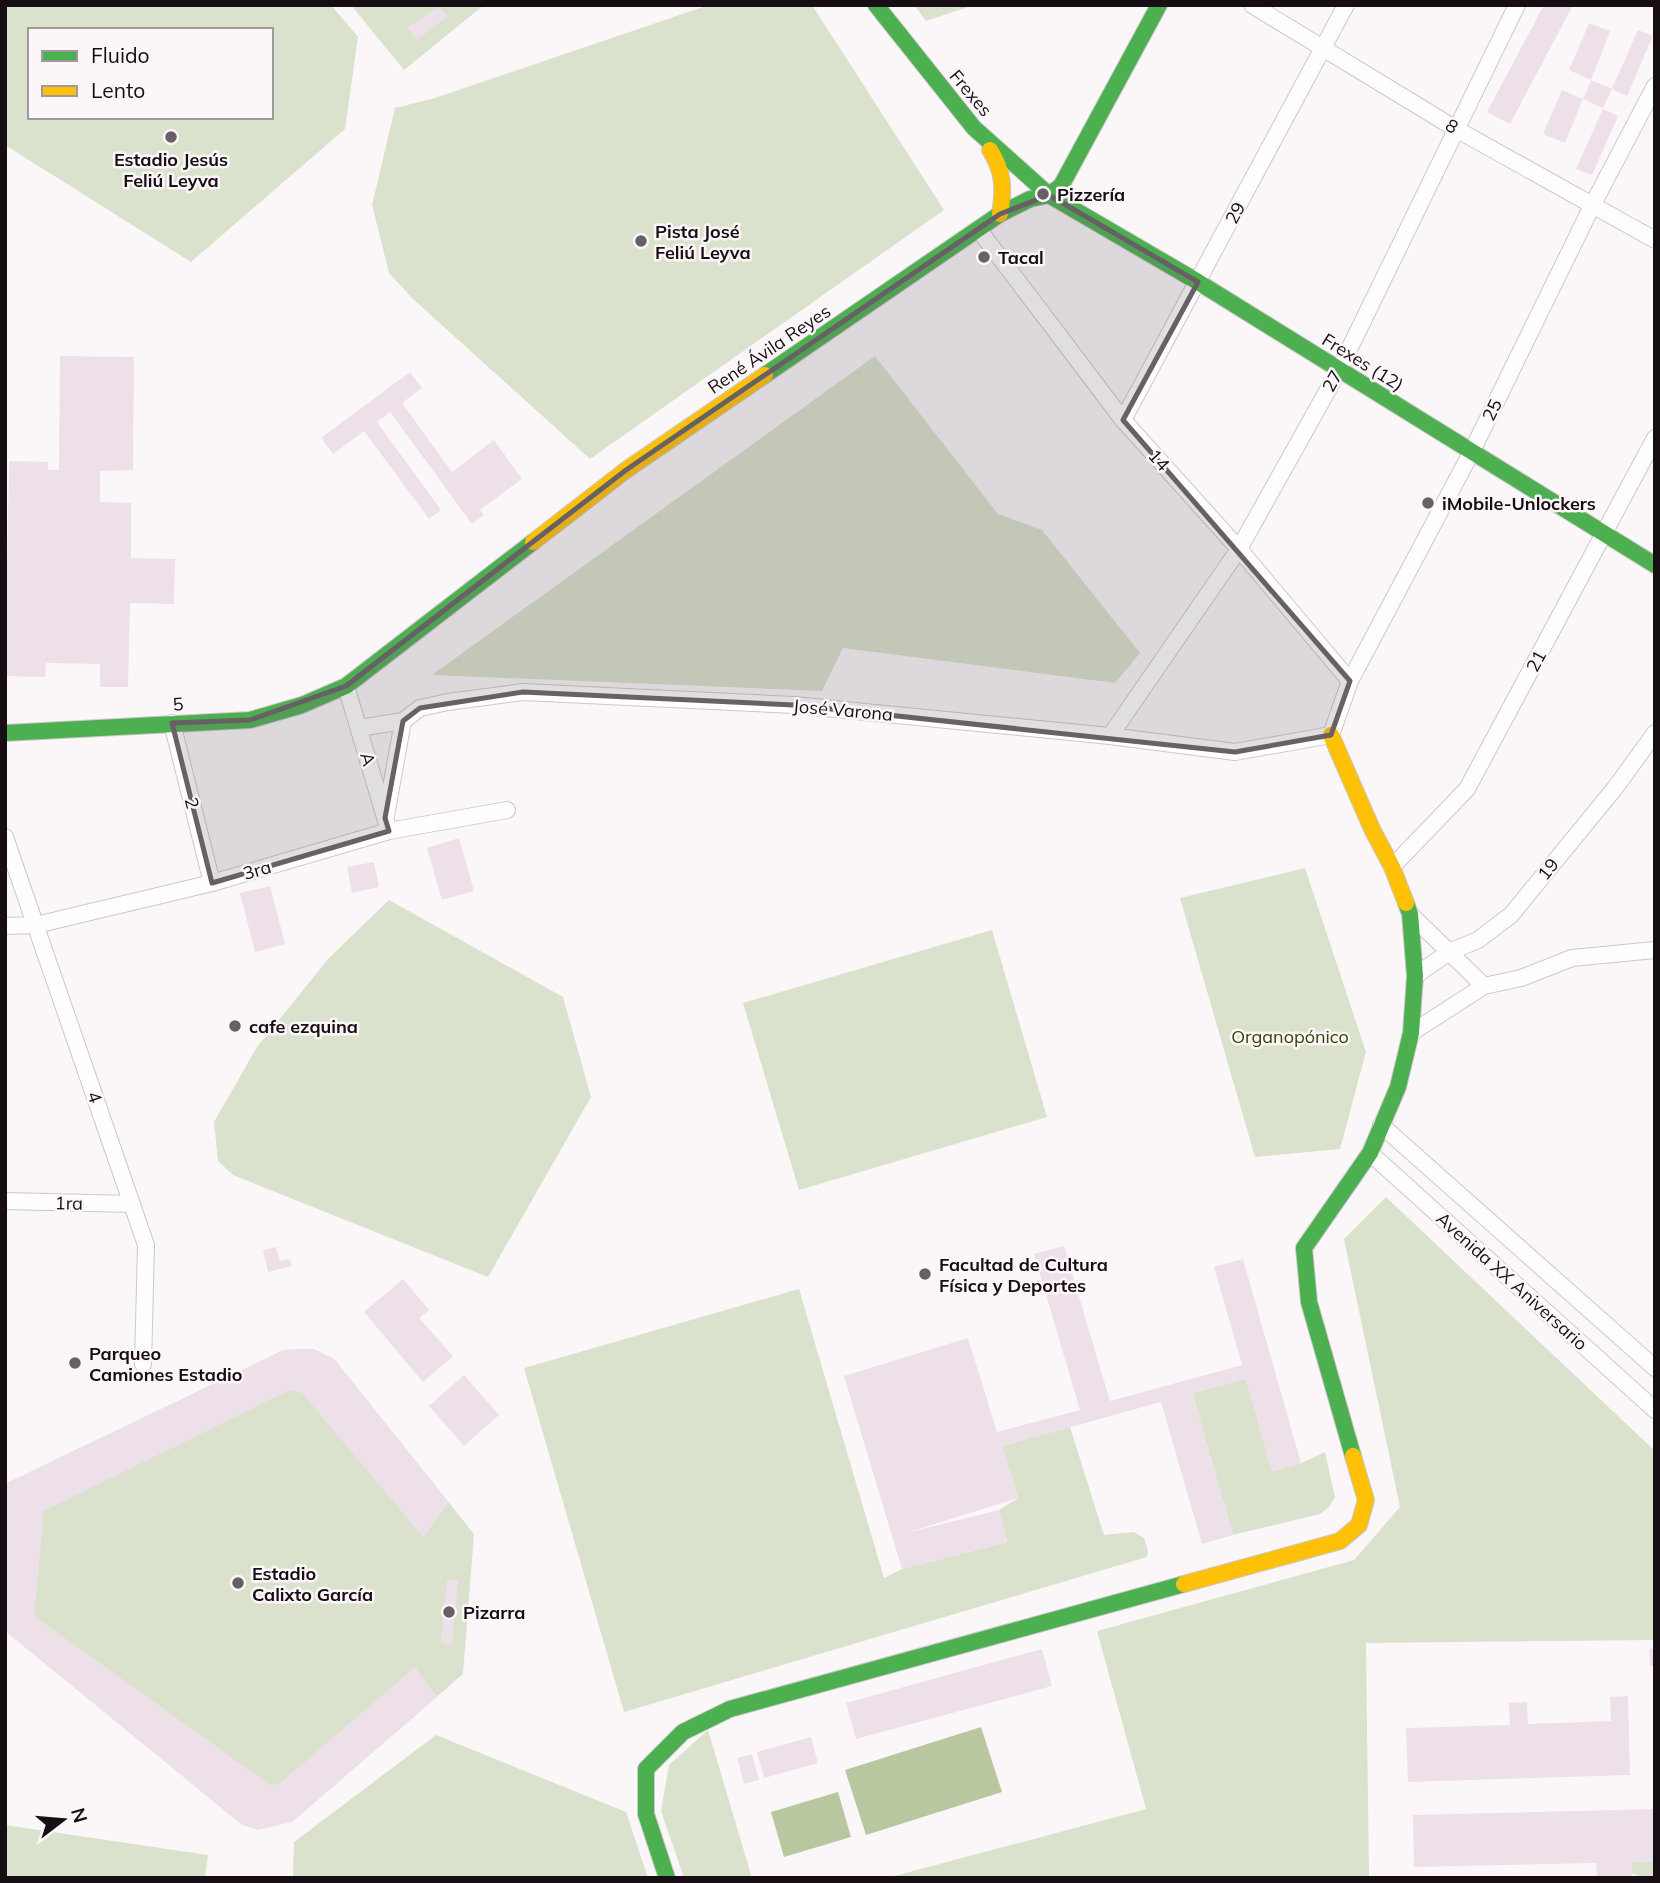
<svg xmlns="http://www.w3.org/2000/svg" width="1660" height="1883" font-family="Mulish,sans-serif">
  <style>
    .green { fill: #dae2cd; fill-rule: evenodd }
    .water { fill: #b8c7a0 }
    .building { fill: #eee0e8 }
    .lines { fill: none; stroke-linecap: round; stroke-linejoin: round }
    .street-casing { stroke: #cec7cb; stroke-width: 18 }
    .fast-casing { stroke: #cec7cb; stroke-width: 18 }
    .slow-casing { stroke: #cec7cb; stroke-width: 18 }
    .street { stroke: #fefefe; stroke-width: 16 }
    .fast { stroke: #4caf50; stroke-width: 16 }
    .slow { stroke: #ffc107; stroke-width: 16 }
    .marked { fill: #676064; fill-opacity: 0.2; stroke: #676064; stroke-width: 5; stroke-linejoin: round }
    .poi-dot { fill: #676064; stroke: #fcf6f9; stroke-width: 2.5 }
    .labels { text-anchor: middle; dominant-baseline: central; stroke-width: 5; stroke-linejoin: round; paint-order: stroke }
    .street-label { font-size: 18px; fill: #170e13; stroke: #fcf6f9 }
    .poi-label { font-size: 18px; font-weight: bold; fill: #170e13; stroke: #fcf6f9; text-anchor: start }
    .park-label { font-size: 18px; fill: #324607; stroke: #fcf6f9 }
  </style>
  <rect width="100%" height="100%" fill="#fbf7f9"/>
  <g class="green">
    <path d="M5 5H331L358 37 345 129 191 262 5 145ZM30 30H271V117H30Z"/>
    <polygon points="351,5 484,5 404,70"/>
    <polygon points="709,5 812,5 944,210 590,459 412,298 389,273 372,205 395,108 435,98"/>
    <polygon points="914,5 974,5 926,21"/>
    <polygon points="875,356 998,514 1042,530 1140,653 1115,683 843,648 822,691 432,675"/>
    <polygon points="1305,868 1366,1052 1340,1149 1255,1157 1180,898"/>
    <polygon points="389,900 563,997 591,1097 488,1277 233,1175 218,1161 214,1122 257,1047 329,958"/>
    <polygon points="992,930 1047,1117 799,1190 743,1003"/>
    <polygon points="1386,1197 1655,1451 1655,1640 1366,1643 1369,1878 887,1878 1146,1809 1097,1631 1354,1560 1400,1507 1344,1239"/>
    <polygon points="799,1289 884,1578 902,1569 1007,1542 999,1510 1018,1498 1002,1446 1070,1427 1104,1535 1134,1532 1144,1538 1148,1551 1147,1557 624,1712 524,1368"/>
    <polygon points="313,1349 334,1359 474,1534 463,1674 292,1822 5,1631 5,1484 284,1350"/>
    <polygon points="1246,1379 1272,1471 1301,1463 1325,1452 1335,1497 1329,1507 1320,1514 1233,1535 1192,1393"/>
    <polygon points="708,1730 752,1878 684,1878 661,1811 669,1765"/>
    <polygon points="436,1735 626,1812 648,1878 293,1878 294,1842"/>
    <polygon points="5,1825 208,1855 205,1878 5,1878"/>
    <polygon points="1655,1861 1655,1878 1643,1878 1632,1873 1632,1862"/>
  </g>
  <g class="water">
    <polygon points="981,1727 1002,1792 866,1835 845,1770"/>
    <polygon points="838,1792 851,1837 784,1857 771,1812"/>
  </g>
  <g class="building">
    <polygon points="1544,5 1573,5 1510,124 1487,112"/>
    <polygon points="438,7 448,16 417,40 407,28"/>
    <polygon points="1589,23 1610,31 1591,80 1569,70"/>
    <polygon points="1638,30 1653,36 1627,96 1612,89"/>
    <polygon points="1591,80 1612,89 1603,108 1583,99"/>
    <polygon points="1562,90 1583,99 1565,143 1543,134"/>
    <polygon points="1603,109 1618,116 1592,175 1576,169"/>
    <polygon points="60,356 134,357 133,470 100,471 100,502 131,503 131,558 175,559 174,604 130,603 128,687 100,687 100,664 46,663 45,677 5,676 5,570 7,570 9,461 48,462 48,470 59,470"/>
    <polygon points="410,372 422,388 402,403 452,472 494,440 522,479 480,510 484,515 472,524 390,412 377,422 441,510 429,519 364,431 333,454 321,438"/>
    <polygon points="459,838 474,891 442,900 427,848"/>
    <polygon points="374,862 379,887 352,893 347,867"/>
    <polygon points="270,886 285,944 255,952 240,893"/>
    <polygon points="1064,1246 1110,1401 1242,1365 1214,1267 1243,1259 1301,1463 1272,1472 1246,1379 1192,1393 1233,1535 1202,1544 1161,1402 1002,1446 1018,1498 906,1533 999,1510 1007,1542 902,1569 844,1376 968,1338 997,1432 1080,1410 1034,1254"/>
    <polygon points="276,1247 280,1261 290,1259 292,1266 268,1272 263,1250"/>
    <polygon points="403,1279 429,1310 419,1318 453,1356 423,1382 364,1312"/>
    <polygon points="313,1349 334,1359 449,1503 423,1537 302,1393 290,1390 44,1511 34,1616 270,1785 279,1784 415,1667 437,1697 292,1822 258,1830 242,1825 5,1631 5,1484 284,1350"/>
    <polygon points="464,1375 499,1415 464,1446 429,1406"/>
    <polygon points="447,1580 458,1581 452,1644 441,1643"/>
    <polygon points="1655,1648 1655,1666 1650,1666 1649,1649"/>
    <polygon points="1042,1649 1052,1686 856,1739 846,1703"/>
    <polygon points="1628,1696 1630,1775 1408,1782 1406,1728 1510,1725 1509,1703 1527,1702 1528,1724 1611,1721 1610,1697"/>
    <polygon points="811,1737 818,1763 764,1778 757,1752"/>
    <polygon points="752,1754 759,1780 744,1784 737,1758"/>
    <polygon points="1655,1809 1655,1861 1632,1862 1632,1878 1597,1878 1596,1863 1414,1867 1413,1815"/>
  </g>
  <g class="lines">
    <g class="street-casing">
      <g id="street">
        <polyline points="1252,5 1456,129 1655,240"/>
        <polyline points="979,230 1123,420 1239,549 1350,681"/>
        <polyline points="1123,420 1346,5"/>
        <polyline points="346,686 389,831"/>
        <polyline points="172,723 212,883"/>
        <polyline points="359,728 403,721 420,708 448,702 523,692 794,705 1110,736 1235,752 1331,735 1350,681 1471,453 1592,206 1655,86"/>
        <polyline points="1110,736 1239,549 1339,370 1517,5"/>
        <polyline points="386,816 403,721"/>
        <polyline points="5,837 146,1245 143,1364"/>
        <polyline points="1392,867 1467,789 1655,438"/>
        <polyline points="1410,914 1484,986"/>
        <polyline points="5,926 36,925 212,883 389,831 507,810"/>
        <polyline points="1415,976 1449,952 1478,940 1511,915 1615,788 1655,733"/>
        <polyline points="1411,1033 1484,986 1521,978 1572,958 1655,950"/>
        <polyline points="1381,1125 1655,1368"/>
        <polyline points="1370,1153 1655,1410"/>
        <polyline points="5,1201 132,1204"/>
      </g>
    </g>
    <g class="fast-casing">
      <g id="fast">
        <polyline points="876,5 974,128 1049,195 1198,282 1655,565"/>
        <polyline points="765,375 1000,214 1030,199 1049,195 1061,186 1159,5"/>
        <polyline points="5,733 250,720 302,705 346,686 533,542"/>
        <polyline points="1353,1456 1309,1302 1304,1248 1370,1153 1398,1087 1411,1033 1415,976 1410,914 1406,903"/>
        <polyline points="667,1878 646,1814 646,1769 683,1732 730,1709 1184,1584"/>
      </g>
    </g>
    <g class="slow-casing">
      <g id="slow">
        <path d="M990 150C1004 172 1004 189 1000 214"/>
        <polyline points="533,542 626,470 765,375"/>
        <polyline points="1331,735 1372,829 1392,867 1406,903"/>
        <polyline points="1184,1584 1340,1541 1359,1525 1366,1500 1353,1456"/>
      </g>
    </g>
    <use href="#street" class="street"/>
    <use href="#fast" class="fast"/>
    <use href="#slow" class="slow"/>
  </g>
  <path class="marked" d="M1049 195 1198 282 1123 420 1350 681 1331 735 1235 752 794 705 523 692 420 708 403 721 385 818 389 831 212 883 172 723 250 720 346 686 626 470 1000 214Z"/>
  <g class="poi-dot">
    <circle cx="171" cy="137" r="7"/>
    <circle cx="1043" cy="194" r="7"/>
    <circle cx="641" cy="241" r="7"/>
    <circle cx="984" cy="257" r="7"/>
    <circle cx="1428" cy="503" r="7"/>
    <circle cx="235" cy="1026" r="7"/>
    <circle cx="925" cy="1274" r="7"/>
    <circle cx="75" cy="1363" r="7"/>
    <circle cx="238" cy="1583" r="7"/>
    <circle cx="449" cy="1612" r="7"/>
  </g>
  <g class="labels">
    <g class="street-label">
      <text transform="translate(971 93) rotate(50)">Frexes</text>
      <text transform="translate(1452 126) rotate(31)">8</text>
      <text transform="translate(1235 213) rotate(-62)">29</text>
      <text transform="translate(769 349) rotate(-34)">René Ávila Reyes</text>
      <text transform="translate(1363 362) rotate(32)">Frexes (12)</text>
      <text transform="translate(1332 381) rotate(-61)">27</text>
      <text transform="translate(1492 410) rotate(-64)">25</text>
      <text transform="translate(1159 460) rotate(48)">14</text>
      <text transform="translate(1536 661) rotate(-62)">21</text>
      <text transform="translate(178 704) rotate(-3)">5</text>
      <text transform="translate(843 710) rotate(5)">José Varona</text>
      <text transform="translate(368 759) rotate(74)">A</text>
      <text transform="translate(192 803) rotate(76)">2</text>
      <text transform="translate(1548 869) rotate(-51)">19</text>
      <text transform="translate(257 870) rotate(-16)">3ra</text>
      <text transform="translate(95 1097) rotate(71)">4</text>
      <text transform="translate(69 1203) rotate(1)">1ra</text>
      <text transform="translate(1512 1281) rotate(42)">Avenida XX Aniversario</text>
    </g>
    <g class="poi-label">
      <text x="171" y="159" text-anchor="middle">Estadio Jesús<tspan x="171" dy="21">Feliú Leyva</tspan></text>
      <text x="1057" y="194">Pizzería</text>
      <text x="655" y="231">Pista José<tspan x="655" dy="21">Feliú Leyva</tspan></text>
      <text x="998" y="257">Tacal</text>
      <text x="1442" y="503">iMobile-Unlockers</text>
      <text x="249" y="1026">cafe ezquina</text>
      <text x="939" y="1264">Facultad de Cultura<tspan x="939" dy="21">Física y Deportes</tspan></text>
      <text x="89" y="1353">Parqueo<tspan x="89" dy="21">Camiones Estadio</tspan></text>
      <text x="252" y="1573">Estadio<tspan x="252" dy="21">Calixto García</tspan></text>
      <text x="463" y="1612">Pizarra</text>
    </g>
    <g class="park-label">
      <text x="1290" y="1036">Organopónico</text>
    </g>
  </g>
  <rect width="1660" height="1883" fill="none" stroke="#170e13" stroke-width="14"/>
  <rect x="28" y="28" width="245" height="91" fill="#fcf6f9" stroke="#a0999d" stroke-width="2"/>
  <rect x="42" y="51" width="35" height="10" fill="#4caf50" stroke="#a0999d" stroke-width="2"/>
  <text x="91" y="63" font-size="21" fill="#170e13">Fluido</text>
  <rect x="42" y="86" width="35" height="10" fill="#ffc107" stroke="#a0999d" stroke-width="2"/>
  <text x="91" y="98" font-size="21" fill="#170e13">Lento</text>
  <g transform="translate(63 1820) rotate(74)" stroke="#fcf6f9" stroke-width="5" paint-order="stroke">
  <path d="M0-5L12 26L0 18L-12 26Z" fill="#170e13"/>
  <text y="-10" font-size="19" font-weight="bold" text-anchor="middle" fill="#170e13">N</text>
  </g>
</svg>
